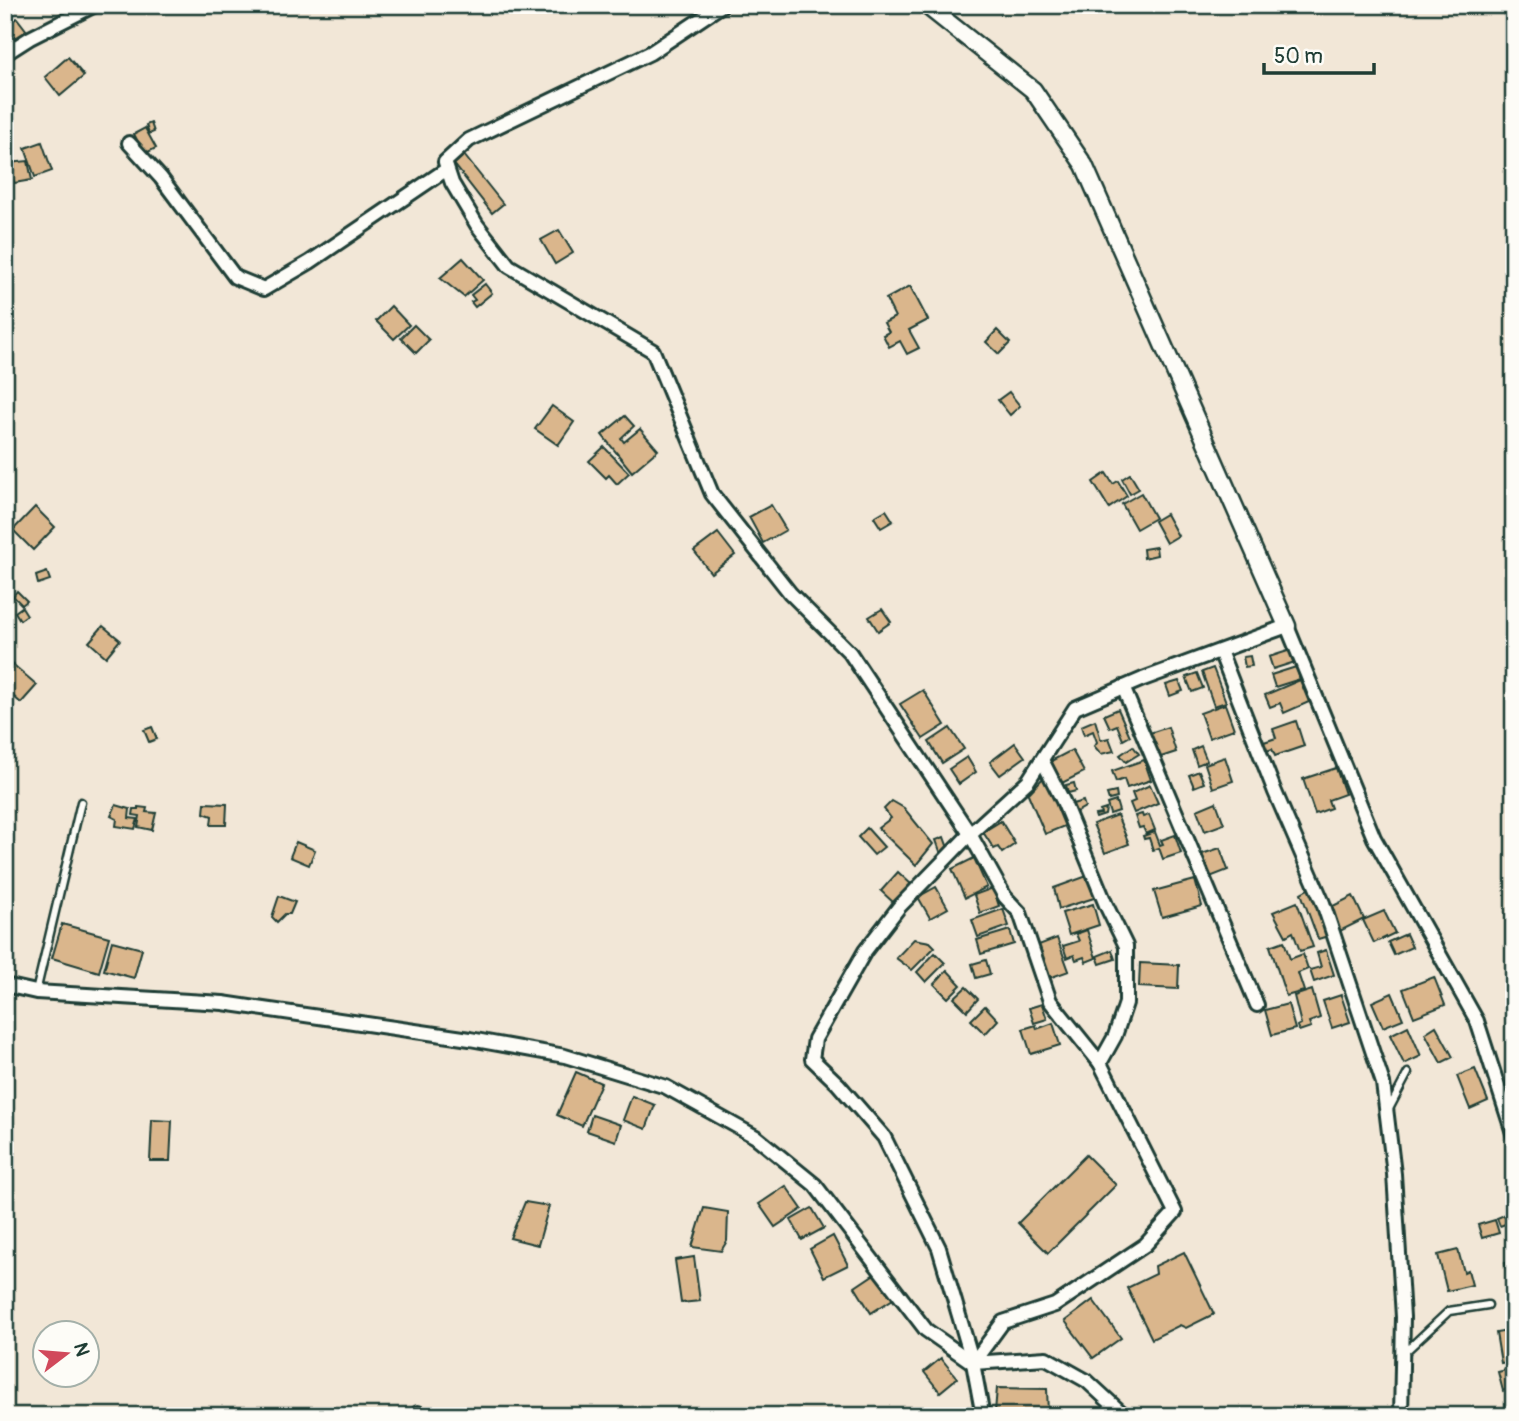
<svg xmlns="http://www.w3.org/2000/svg" width="1519" height="1421" font-family="Pangolin,sans-serif">
  <style>
    .building { fill: #dab68c; stroke: #1f3d34; stroke-width: 2 }
    .lines { fill: none; stroke-linecap: round; stroke-linejoin: round }
    .lane-casing { stroke: #1f3d34; stroke-width: 11 }
    .street-casing { stroke: #1f3d34; stroke-width: 18 }
    .secondary-casing { stroke: #1f3d34; stroke-width: 21 }
    .lane { stroke: #fdfcf7; stroke-width: 6 }
    .street { stroke: #fdfcf7; stroke-width: 12 }
    .secondary { stroke: #fdfcf7; stroke-width: 16 }
  </style>
  <rect width="100%" height="100%" fill="#f2e7d7"/>
  <filter id="ink" filterUnits="userSpaceOnUse"><feTurbulence type="fractalNoise" baseFrequency=".0143" numOctaves="2"/><feDisplacementMap in="SourceGraphic" scale="14" xChannelSelector="R" yChannelSelector="G"/><feConvolveMatrix kernelMatrix="1 2 1 2 8 2 1 2 1" color-interpolation-filters="sRGB"/></filter>
  <g filter="url(#ink)">
    <g class="building">
      <polygon points="751,5 767,5 756,13"/>
      <polygon points="17,18 30,35 19,42 15,36 8,40 5,36 5,26"/>
      <polygon points="68,57 84,76 60,96 45,77"/>
      <polygon points="151,123 154,132 149,134 146,125"/>
      <polygon points="145,128 156,148 144,154 134,134"/>
      <polygon points="42,142 52,171 35,177 25,148"/>
      <polygon points="464,155 503,204 492,213 454,164"/>
      <polygon points="28,161 32,180 14,183 8,163"/>
      <polygon points="559,230 573,253 555,264 541,240"/>
      <polygon points="463,258 483,280 464,297 440,278"/>
      <polygon points="485,284 492,293 475,307 471,302 475,300 471,295"/>
      <polygon points="910,286 928,320 909,330 919,348 907,354 900,341 889,347 883,335 889,332 884,323 895,317 886,299"/>
      <polygon points="391,306 409,325 394,339 376,321"/>
      <polygon points="414,325 429,340 416,353 401,338"/>
      <polygon points="997,330 1010,343 999,354 986,342"/>
      <polygon points="1009,392 1020,406 1010,415 998,400"/>
      <polygon points="552,406 574,422 558,445 535,429"/>
      <polygon points="625,416 634,426 621,438 624,442 640,429 658,450 632,472 602,435"/>
      <polygon points="604,447 629,473 617,484 609,475 606,478 589,461"/>
      <polygon points="1106,473 1113,484 1118,481 1127,496 1109,508 1093,482"/>
      <polygon points="1130,474 1139,489 1130,494 1122,479"/>
      <polygon points="1141,493 1155,518 1136,529 1122,504"/>
      <polygon points="771,505 786,530 763,543 749,517"/>
      <polygon points="35,507 55,527 33,550 13,530"/>
      <polygon points="886,510 893,521 881,528 874,517"/>
      <polygon points="1166,514 1178,536 1166,543 1154,521"/>
      <polygon points="718,533 735,555 711,573 694,551"/>
      <polygon points="1156,547 1157,555 1144,558 1143,549"/>
      <polygon points="47,572 50,580 38,584 36,576"/>
      <polygon points="17,591 27,601 22,605 13,596"/>
      <polygon points="22,607 27,615 20,620 15,612"/>
      <polygon points="882,609 891,622 878,631 869,617"/>
      <polygon points="103,626 120,640 106,657 89,642"/>
      <polygon points="1291,650 1295,662 1273,669 1269,657"/>
      <polygon points="1250,656 1252,666 1245,667 1243,657"/>
      <polygon points="9,661 37,685 21,703 5,689 5,666"/>
      <polygon points="1296,667 1300,679 1275,687 1271,675"/>
      <polygon points="1213,668 1226,702 1214,706 1202,672"/>
      <polygon points="1197,673 1203,688 1192,692 1186,677"/>
      <polygon points="1300,680 1309,702 1284,713 1280,703 1270,707 1265,695"/>
      <polygon points="1179,681 1183,691 1170,696 1166,685"/>
      <polygon points="923,690 945,725 923,739 900,704"/>
      <polygon points="1225,704 1234,729 1209,738 1200,713"/>
      <polygon points="1118,709 1130,736 1123,740 1117,725 1110,728 1104,715"/>
      <polygon points="1095,720 1101,740 1109,738 1114,751 1101,754 1094,746 1097,742 1093,731 1084,735 1081,726"/>
      <polygon points="1296,721 1304,746 1275,756 1272,749 1264,752 1261,743 1276,738 1273,729"/>
      <polygon points="152,727 157,739 149,742 144,730"/>
      <polygon points="1168,727 1176,752 1158,758 1150,733"/>
      <polygon points="950,728 964,749 942,763 929,742"/>
      <polygon points="1015,743 1025,757 1000,775 990,762"/>
      <polygon points="1133,746 1139,754 1126,762 1120,755"/>
      <polygon points="1201,746 1207,761 1197,765 1192,750"/>
      <polygon points="1072,750 1084,772 1062,783 1051,761"/>
      <polygon points="967,757 976,772 959,784 949,769"/>
      <polygon points="1225,757 1233,781 1213,788 1205,764"/>
      <polygon points="1144,760 1151,780 1127,788 1124,779 1116,782 1112,771"/>
      <polygon points="1336,768 1345,794 1328,800 1331,808 1315,814 1303,779"/>
      <polygon points="1199,771 1204,783 1194,787 1189,775"/>
      <polygon points="1044,777 1067,825 1045,834 1028,794"/>
      <polygon points="1074,783 1076,791 1068,793 1066,785"/>
      <polygon points="1150,785 1158,803 1134,813 1130,803 1135,801 1132,793"/>
      <polygon points="1116,792 1117,798 1109,800 1107,794"/>
      <polygon points="892,801 904,808 933,844 916,865 878,828 891,818 884,809"/>
      <polygon points="1083,801 1085,807 1073,814 1069,805"/>
      <polygon points="1116,801 1119,811 1110,814 1107,804"/>
      <polygon points="1216,802 1224,824 1205,831 1197,810"/>
      <polygon points="205,803 227,804 226,825 211,825 212,816 204,813"/>
      <polygon points="116,805 130,809 129,818 138,819 135,829 116,826 117,819 111,816"/>
      <polygon points="138,807 147,808 146,812 156,813 152,830 138,827 140,816 133,815 134,809 138,809"/>
      <polygon points="1106,809 1105,815 1096,818 1095,815 1101,814 1100,811"/>
      <polygon points="1142,814 1143,817 1149,815 1155,830 1146,834 1143,827 1139,828 1135,816"/>
      <polygon points="1117,815 1129,844 1105,853 1093,824"/>
      <polygon points="1001,821 1015,844 1002,853 998,847 994,849 983,832"/>
      <polygon points="867,828 884,847 874,855 858,837"/>
      <polygon points="1155,832 1160,845 1163,844 1161,840 1175,835 1181,853 1163,859 1159,848 1153,850 1149,838 1144,839 1143,836"/>
      <polygon points="944,837 949,851 941,854 936,840"/>
      <polygon points="296,842 315,850 309,865 290,857"/>
      <polygon points="1220,848 1228,870 1210,877 1202,854"/>
      <polygon points="974,858 987,887 965,898 952,869"/>
      <polygon points="898,872 912,885 895,904 881,891"/>
      <polygon points="1087,876 1094,898 1059,909 1054,888"/>
      <polygon points="1195,880 1202,906 1162,917 1154,891"/>
      <polygon points="936,887 948,908 930,918 918,897"/>
      <polygon points="993,888 999,906 980,913 974,895"/>
      <polygon points="1310,888 1321,913 1328,936 1318,939 1301,893"/>
      <polygon points="279,896 295,902 290,914 285,914 277,922 272,917"/>
      <polygon points="1353,896 1364,919 1340,931 1329,908"/>
      <polygon points="1297,902 1313,947 1300,951 1293,932 1286,936 1273,912"/>
      <polygon points="1093,904 1099,925 1069,935 1062,913"/>
      <polygon points="1003,909 1009,926 978,937 972,920"/>
      <polygon points="1384,911 1395,933 1374,943 1363,920"/>
      <polygon points="62,924 109,937 99,972 52,958"/>
      <polygon points="1010,930 1014,944 981,954 977,940"/>
      <polygon points="1087,930 1096,958 1086,962 1084,957 1076,960 1074,955 1067,958 1063,946 1079,941 1076,934"/>
      <polygon points="1406,934 1412,947 1394,955 1388,942"/>
      <polygon points="1057,938 1069,971 1049,978 1036,946"/>
      <polygon points="914,939 930,942 935,947 912,970 896,958"/>
      <polygon points="112,941 142,949 134,978 104,970"/>
      <polygon points="1284,941 1290,959 1303,954 1308,969 1298,973 1304,991 1286,996 1270,946"/>
      <polygon points="1112,950 1115,959 1100,964 1097,956"/>
      <polygon points="1326,950 1334,975 1314,982 1310,970 1321,967 1317,953"/>
      <polygon points="935,953 945,963 926,982 917,972"/>
      <polygon points="986,960 990,974 976,978 972,964"/>
      <polygon points="1140,963 1179,965 1178,989 1139,987"/>
      <polygon points="947,970 961,985 948,998 934,984"/>
      <polygon points="1434,977 1445,1005 1414,1017 1403,989"/>
      <polygon points="966,987 978,999 967,1011 954,998"/>
      <polygon points="1312,990 1320,1018 1309,1022 1311,1027 1299,1031 1297,1026 1301,1024 1294,996"/>
      <polygon points="1392,993 1403,1019 1383,1027 1372,1002"/>
      <polygon points="1341,995 1350,1022 1332,1028 1323,1001"/>
      <polygon points="1042,1004 1047,1019 1034,1023 1029,1008"/>
      <polygon points="1288,1004 1295,1029 1272,1035 1265,1010"/>
      <polygon points="985,1006 998,1020 985,1034 971,1020"/>
      <polygon points="1053,1023 1060,1045 1031,1054 1023,1029 1036,1025 1037,1029"/>
      <polygon points="1408,1026 1421,1056 1404,1064 1390,1035"/>
      <polygon points="1436,1026 1453,1057 1441,1063 1425,1033"/>
      <polygon points="1475,1069 1488,1101 1470,1109 1457,1076"/>
      <polygon points="576,1072 601,1083 582,1126 557,1115"/>
      <polygon points="632,1096 655,1105 646,1129 623,1120"/>
      <polygon points="592,1115 621,1125 616,1141 587,1131"/>
      <polygon points="152,1120 172,1121 170,1161 150,1161"/>
      <polygon points="1086,1155 1116,1185 1048,1253 1018,1223"/>
      <polygon points="786,1186 802,1209 775,1227 759,1204"/>
      <polygon points="525,1202 549,1206 538,1245 510,1238"/>
      <polygon points="704,1208 728,1212 727,1241 721,1251 692,1247"/>
      <polygon points="812,1208 824,1228 802,1240 791,1220"/>
      <polygon points="1514,1211 1514,1224 1509,1226 1508,1223 1500,1226 1497,1218"/>
      <polygon points="1495,1220 1499,1233 1482,1238 1478,1225"/>
      <polygon points="833,1236 848,1265 824,1277 810,1249"/>
      <polygon points="1458,1250 1464,1272 1468,1270 1472,1285 1447,1291 1438,1255"/>
      <polygon points="1184,1252 1214,1314 1186,1328 1180,1325 1152,1339 1127,1288 1156,1274 1155,1266"/>
      <polygon points="694,1257 700,1301 681,1303 675,1260"/>
      <polygon points="1514,1262 1514,1291 1509,1292 1505,1263"/>
      <polygon points="876,1273 893,1299 871,1313 855,1287"/>
      <polygon points="1093,1300 1121,1338 1093,1358 1065,1321"/>
      <polygon points="1514,1330 1514,1361 1501,1363 1496,1333"/>
      <polygon points="941,1358 957,1378 940,1392 924,1372"/>
      <polygon points="1514,1368 1514,1396 1510,1397 1508,1389 1503,1391 1498,1372"/>
      <polygon points="997,1388 1047,1389 1048,1413 995,1412"/>
    </g>
    <g class="lines">
      <g class="lane-casing">
        <g id="lane">
          <polyline points="36,992 81,802"/>
          <polyline points="1389,1109 1408,1073"/>
          <polyline points="1404,1353 1449,1311 1488,1305"/>
        </g>
      </g>
      <g class="street-casing">
        <g id="street">
          <polyline points="722,5 650,53 469,140 445,162 452,183 477,225 509,266 653,351 712,494 790,593 850,653 970,834 1005,897 1020,913 1050,1001 1100,1063 1115,1036 1126,1003 1126,946 1106,905 1063,801 1042,760"/>
          <polyline points="5,54 30,38 95,5"/>
          <polyline points="129,143 161,178 235,277 264,289 310,262 447,169"/>
          <polyline points="1220,651 1275,792 1323,903 1383,1083 1394,1174 1403,1317 1401,1416"/>
          <polyline points="1123,687 1257,1005"/>
          <polyline points="5,985 36,992 223,1003 470,1039 565,1056 666,1087 756,1137 815,1185 926,1330 973,1363 1046,1358 1087,1381 1125,1416"/>
          <polyline points="973,1363 1003,1322 1055,1305 1145,1245 1175,1212 1100,1063"/>
          <polyline points="417,1416 418,1413"/>
          <polyline points="983,1416 973,1363 939,1248 884,1137 838,1084 812,1059 815,1039 865,951 899,907 970,834 1028,781 1075,708 1143,679 1287,626 1374,838 1477,1021 1514,1136"/>
        </g>
      </g>
      <g class="secondary-casing">
        <polyline id="secondary" points="926,5 1033,90 1084,165 1287,626"/>
      </g>
      <use href="#lane" class="lane"/>
      <use href="#street" class="street"/>
      <use href="#secondary" class="secondary"/>
    </g>
  </g>
  <rect width="1519" height="1421" fill="none" stroke="#fdfcf7" stroke-width="28"/>
  <rect x="14" y="14" width="1491" height="1393" fill="none" stroke="#1f3d34" stroke-width="2.5" filter="url(#ink)"/>
  <g transform="translate(66 1354) rotate(74)"><circle r="33" fill="#fdfcf7" stroke="#a4b0a9" stroke-width="2"/>
  <path d="M0-5L12 26L0 18L-12 26Z" fill="#d1495b"/>
  <text y="-10" font-size="19" font-weight="bold" text-anchor="middle" fill="#1f3d34">N</text>
  </g>
  <path d="M1264 63v10h110v-10" fill="none" stroke="#1f3d34" stroke-width="3.5"/>
  <text x="1274" y="63" font-size="21" fill="#1f3d34" stroke="#fdfcf7" stroke-width="5" paint-order="stroke">50 m</text>
</svg>
